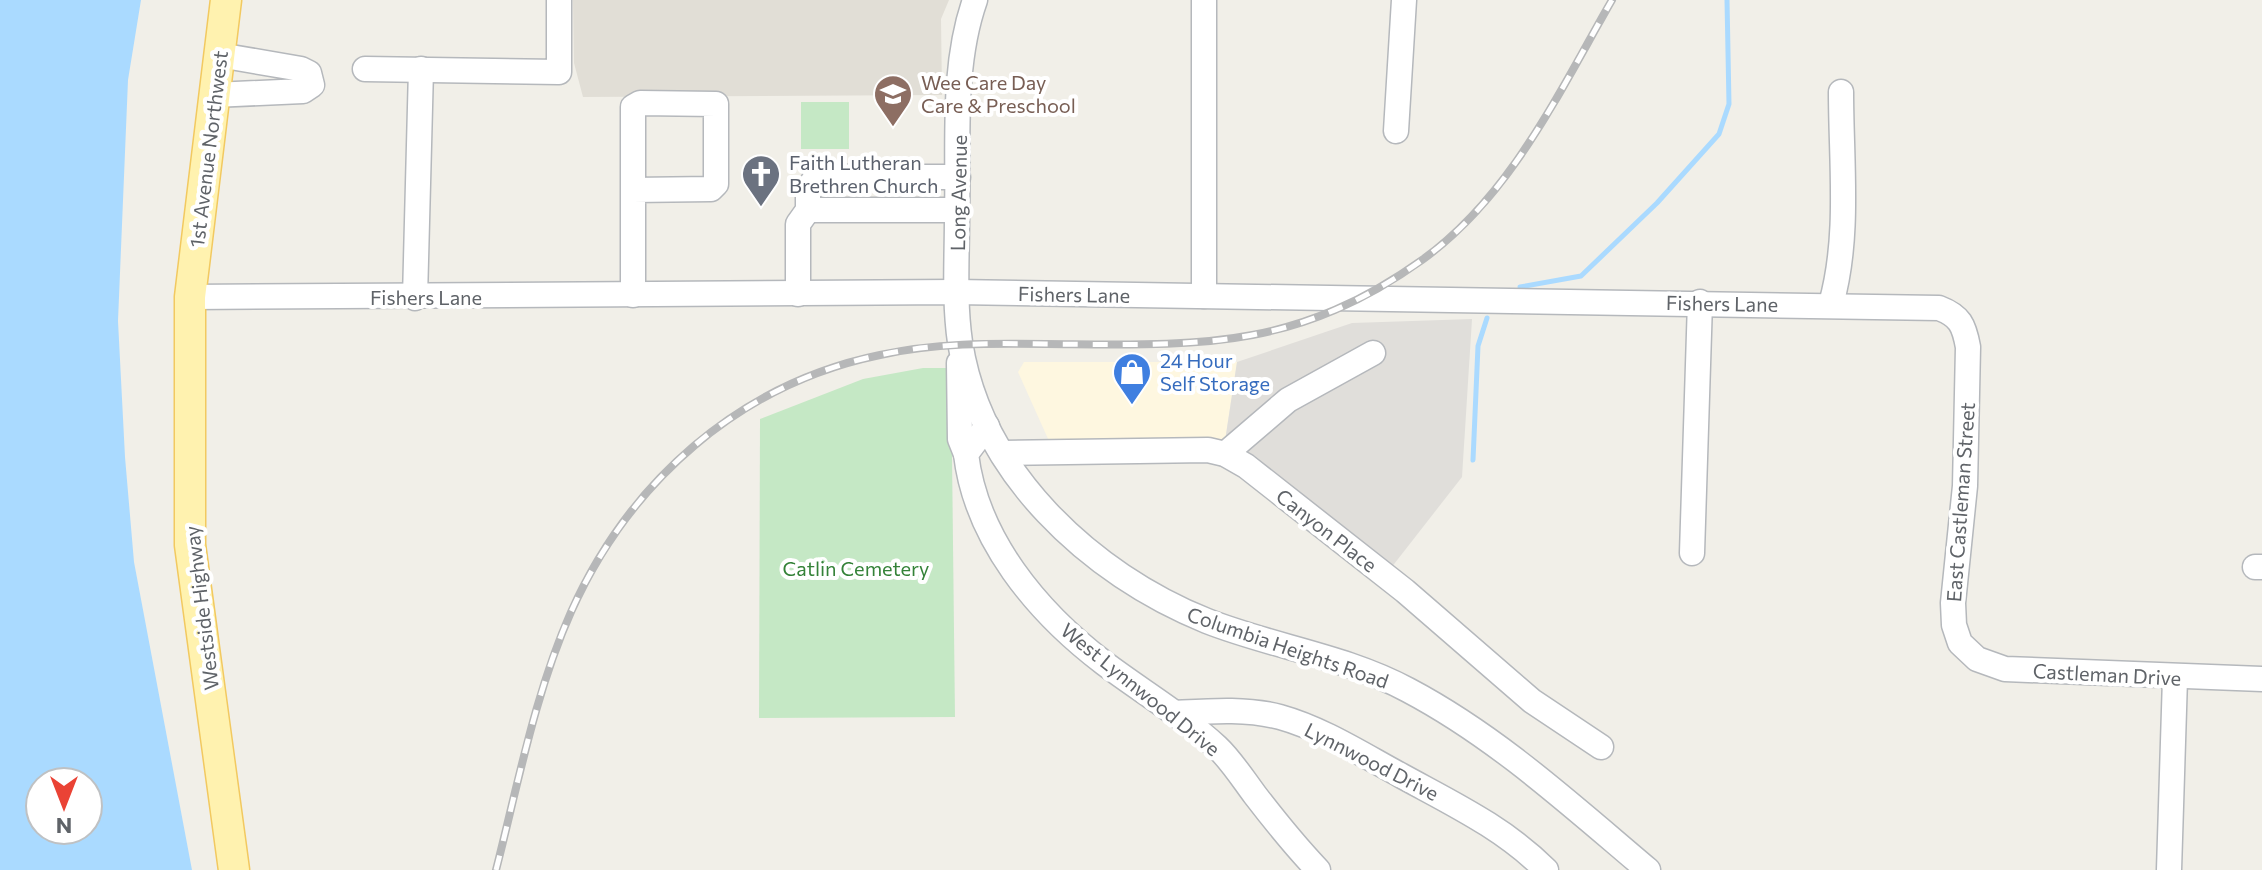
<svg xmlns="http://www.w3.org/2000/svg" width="2262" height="870" font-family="Commissioner,sans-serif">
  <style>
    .commercial { fill: #fef7e0 }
    .industrial { fill: #e0deda }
    .education { fill: #e1ded6 }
    .green { fill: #c5e8c5 }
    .water { fill: #aadaff; fill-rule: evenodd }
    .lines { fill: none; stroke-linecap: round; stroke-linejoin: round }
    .stream { stroke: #aadaff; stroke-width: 5 }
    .minor-casing { stroke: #b5b8bc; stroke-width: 27 }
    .major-casing { stroke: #f2c960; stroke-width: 33 }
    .minor { stroke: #fff; stroke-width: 24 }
    .major { stroke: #fff2af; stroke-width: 30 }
    .rail-casing { stroke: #b6b7b8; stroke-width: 8 }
    .rail { stroke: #fff; stroke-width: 5; stroke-dasharray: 15; stroke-linecap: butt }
    .labels { text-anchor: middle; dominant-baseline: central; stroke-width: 8; stroke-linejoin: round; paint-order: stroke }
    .education-label { font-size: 20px; fill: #785e54; stroke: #fff; text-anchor: start }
    .street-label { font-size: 20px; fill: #5f6368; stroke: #fff }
    .worship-label { font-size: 20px; fill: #5b616d; stroke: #fff; text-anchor: start }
    .shop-label { font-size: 20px; fill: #366cbe; stroke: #fff; text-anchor: start }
    .park-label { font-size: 20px; fill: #348238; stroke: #fff }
  </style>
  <rect width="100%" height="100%" fill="#f1efe8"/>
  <polygon class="commercial" points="1024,362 1237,362 1225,441 1049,441 1018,372"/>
  <polygon class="industrial" points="1472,319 1462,477 1391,568 1225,441 1237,362 1352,323"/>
  <polygon class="education" points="573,0 949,0 941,19 942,95 583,97 574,63"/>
  <g class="green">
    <rect x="801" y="102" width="48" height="47"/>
    <polygon points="923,368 951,368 955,717 759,718 760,419 863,379"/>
  </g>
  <path class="water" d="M0 0H141L128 80 118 321 125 457 134 562 192 870H0ZM40 782H88V830H40Z"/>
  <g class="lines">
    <g class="stream">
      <polyline points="1520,287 1581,276 1657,203 1719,134 1729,104 1727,0"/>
      <polyline points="1473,460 1478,346 1487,318"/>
    </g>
    <g class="minor-casing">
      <g id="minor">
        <path d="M975 0C951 68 959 146 957 217 957 259 954 301 960 342 980 472 1090 574 1207 621 1273 647 1345 656 1408 690 1497 737 1572 806 1648 870"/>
        <polyline points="1204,0 1204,296"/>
        <polyline points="365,69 559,72 559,0"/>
        <polyline points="214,95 303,91 312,85 309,73 301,69 219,55"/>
        <polyline points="1396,131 1404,0"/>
        <polyline points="808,210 958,210"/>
        <polyline points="798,294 798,224 808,210 808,189 816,177 958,177"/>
        <polyline points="633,295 633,107 640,103 716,104 716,184 711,189 633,190"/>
        <path d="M190 297 956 292 1939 308C1960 316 1964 325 1968 347L1965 486 1953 603 1954 625 1960 643 1977 659 2005 669 2262 679"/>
        <polyline points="415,298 421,69"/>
        <path d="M1831 304C1850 237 1841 162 1841 92"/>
        <polyline points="959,363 960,439 966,454"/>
        <path d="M987 426 966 454C976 539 1037 612 1104 663 1141 691 1182 715 1217 747 1231 760 1243 779 1255 795 1275 821 1295 846 1318 870"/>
        <polyline points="1002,453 1208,450 1225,454 1246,466 1405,591 1532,701 1601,747"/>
        <polyline points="1225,454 1288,400 1373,353"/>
        <polyline points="1692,553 1700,302"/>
        <polyline points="2255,567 2262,567"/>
        <path d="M1175 713C1210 711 1246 708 1280 717 1323 729 1363 755 1402 776 1453 804 1504 828 1546 870"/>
        <polyline points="2169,870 2175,678"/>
      </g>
    </g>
    <g class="major-casing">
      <polyline id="major" points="226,0 190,297 190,545 234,870"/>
    </g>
    <use href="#minor" class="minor"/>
    <use href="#major" class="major"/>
    <g class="rail-casing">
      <path id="rail" d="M496 870C518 784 535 693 571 612 629 482 739 384 880 355 934 343 991 343 1046 344 1195 345 1293 352 1422 260 1511 196 1559 92 1612 0"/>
    </g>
    <use href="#rail" class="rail"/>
  </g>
  <defs>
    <g id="school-pin" transform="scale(2)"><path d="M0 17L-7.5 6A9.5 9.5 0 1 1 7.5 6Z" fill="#8d6e63" stroke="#fff"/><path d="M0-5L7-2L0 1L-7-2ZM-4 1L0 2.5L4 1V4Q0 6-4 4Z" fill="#fff"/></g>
    <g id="church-pin" transform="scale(2)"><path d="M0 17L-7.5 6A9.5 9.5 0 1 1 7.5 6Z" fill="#6b7280" stroke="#fff"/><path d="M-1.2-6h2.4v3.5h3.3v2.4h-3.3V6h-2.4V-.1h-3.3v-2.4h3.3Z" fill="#fff"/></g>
    <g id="shop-pin" transform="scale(2)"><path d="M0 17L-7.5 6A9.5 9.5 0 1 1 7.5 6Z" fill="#3f7fe0" stroke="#fff"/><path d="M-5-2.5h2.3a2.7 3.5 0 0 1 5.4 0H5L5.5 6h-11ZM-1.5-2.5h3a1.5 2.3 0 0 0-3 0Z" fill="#fff"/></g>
  </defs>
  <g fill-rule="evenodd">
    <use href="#school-pin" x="893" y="94"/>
    <use href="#church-pin" x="761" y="174"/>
    <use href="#shop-pin" x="1132" y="372"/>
  </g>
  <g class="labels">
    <g class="education-label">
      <text x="921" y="82">Wee Care Day<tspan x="921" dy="23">Care &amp; Preschool</tspan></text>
    </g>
    <g class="street-label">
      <text transform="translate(208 149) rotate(-83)">1st Avenue Northwest</text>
      <text transform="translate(958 193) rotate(-89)">Long Avenue</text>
      <text transform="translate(1074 294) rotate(1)">Fishers Lane</text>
      <text x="426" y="297">Fishers Lane</text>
      <text transform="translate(1722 303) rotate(1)">Fishers Lane</text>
      <text transform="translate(1960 502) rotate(-86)">East Castleman Street</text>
      <text transform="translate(1327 530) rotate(38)">Canyon Place</text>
      <text transform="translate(201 608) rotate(-97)">Westside Highway</text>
      <text transform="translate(1288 647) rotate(19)">Columbia Heights Road</text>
      <text transform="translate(2107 674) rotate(3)">Castleman Drive</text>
      <text transform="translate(1141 689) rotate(39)">West Lynnwood Drive</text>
      <text transform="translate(1372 761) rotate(27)">Lynnwood Drive</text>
    </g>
    <g class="worship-label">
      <text x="789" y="162">Faith Lutheran<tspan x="789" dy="23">Brethren Church</tspan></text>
    </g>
    <g class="shop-label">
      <text x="1160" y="360">24 Hour<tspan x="1160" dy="23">Self Storage</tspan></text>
    </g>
    <g class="park-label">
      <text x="856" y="568">Catlin Cemetery</text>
    </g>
  </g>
  <g transform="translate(64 806) rotate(180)"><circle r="38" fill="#ffffff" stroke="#bfc1c3" stroke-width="2"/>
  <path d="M0-6L14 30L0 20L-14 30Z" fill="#ea4335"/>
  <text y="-12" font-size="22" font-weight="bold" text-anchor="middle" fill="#5f6368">N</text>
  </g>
</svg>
